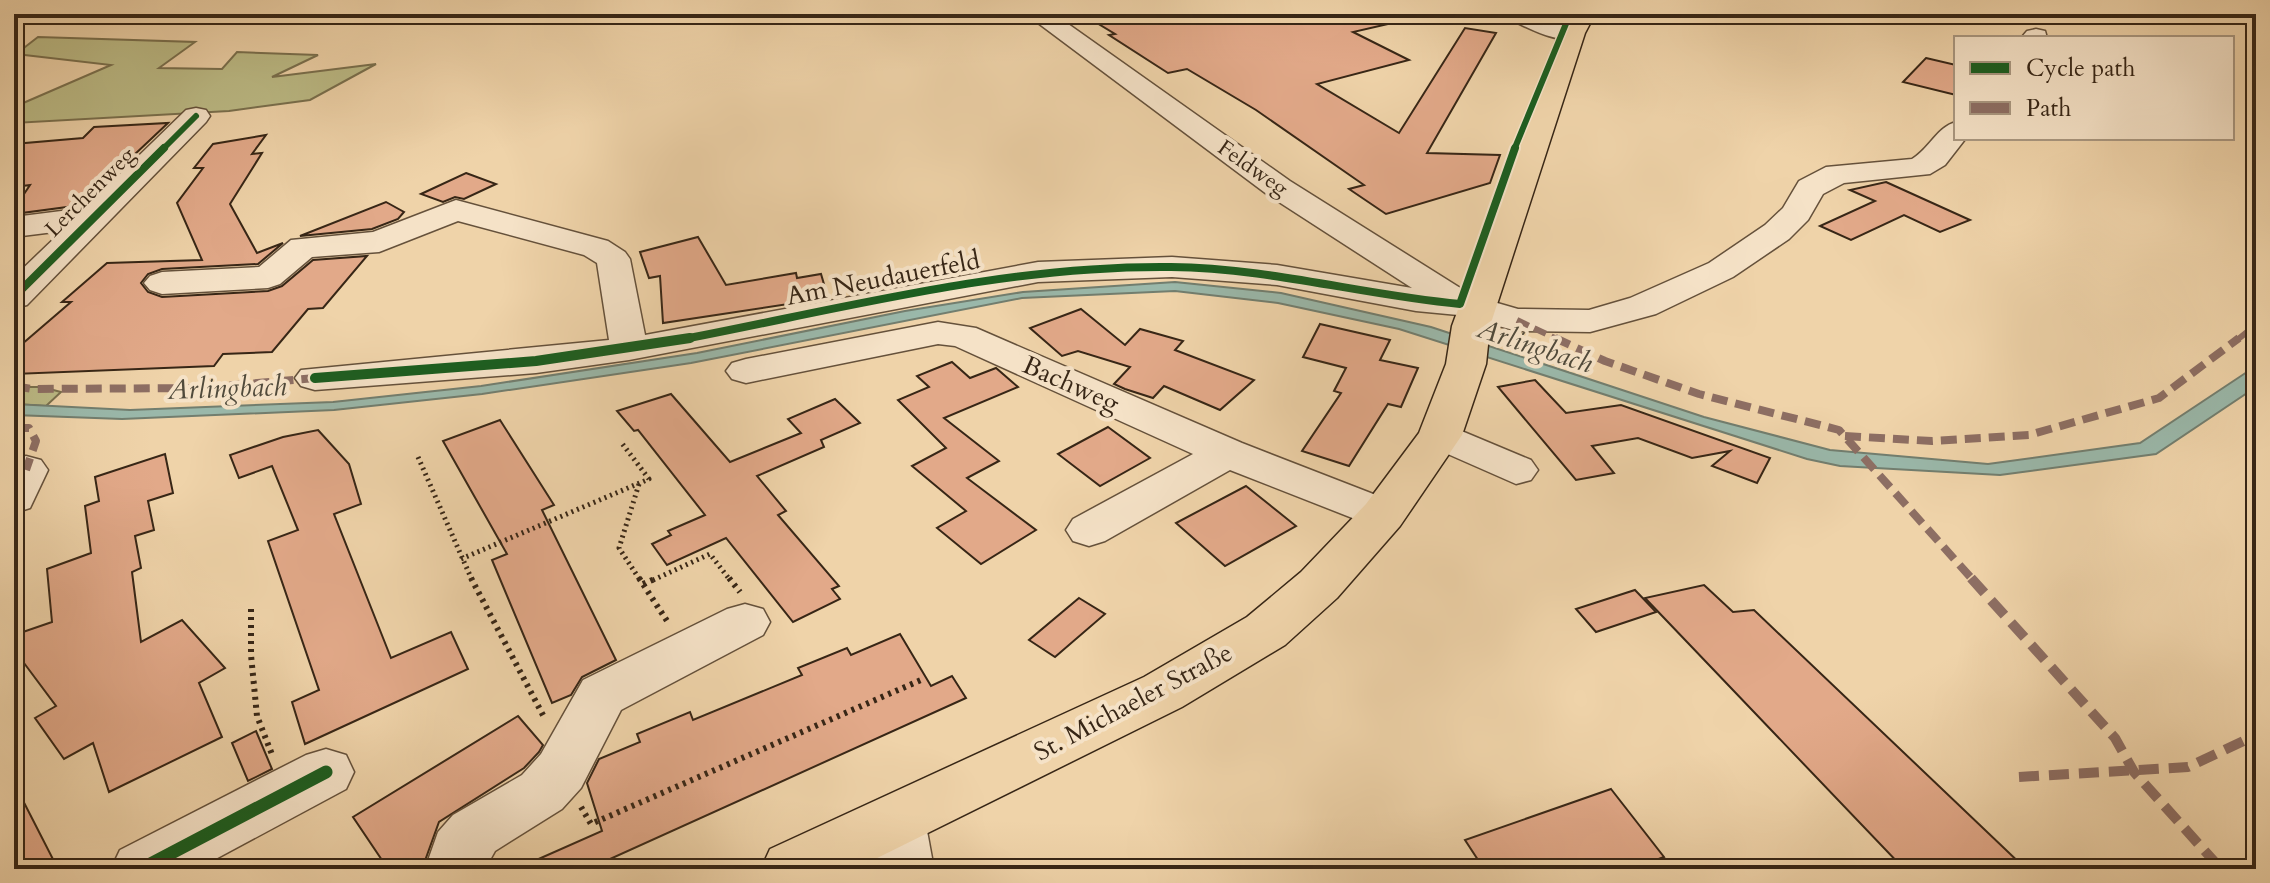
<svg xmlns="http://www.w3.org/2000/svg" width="2270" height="883" font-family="Cardo,serif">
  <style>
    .green { fill: #bcbb86; stroke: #7a704e; stroke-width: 2 }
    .water { fill: #9ab8aa; stroke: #727e6f; stroke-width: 2 }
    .building { fill: #e2a989; stroke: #372616; stroke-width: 2 }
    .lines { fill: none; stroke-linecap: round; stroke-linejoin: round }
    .minor-casing { stroke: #65513b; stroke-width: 3 }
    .major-casing { stroke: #372616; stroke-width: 3 }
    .path-far1 { stroke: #372616; stroke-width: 5; stroke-dasharray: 2 4; stroke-linecap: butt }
    .path { stroke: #372616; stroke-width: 6; stroke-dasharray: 3 5; stroke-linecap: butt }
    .minor { fill: #f5e2c7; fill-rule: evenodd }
    .major { fill: #efd3a9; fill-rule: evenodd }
    .quiet-far2 { stroke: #8d6e63; stroke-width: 6; stroke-dasharray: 13 6; stroke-linecap: butt }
    .quiet-far1 { stroke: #8d6e63; stroke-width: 8; stroke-dasharray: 16 8; stroke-linecap: butt }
    .quiet { stroke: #8d6e63; stroke-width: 10; stroke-dasharray: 20 10; stroke-linecap: butt }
    .cycleway-far3-casing { stroke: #f5e2c7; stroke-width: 9 }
    .cycleway-far2-casing { stroke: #f5e2c7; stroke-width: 12 }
    .cycleway-far1-casing { stroke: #f5e2c7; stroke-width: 15 }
    .cycleway-casing { stroke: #f5e2c7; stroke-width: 18 }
    .cycleway-far3 { stroke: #1b5e20; stroke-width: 6 }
    .cycleway-far2 { stroke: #1b5e20; stroke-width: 8 }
    .cycleway-far1 { stroke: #1b5e20; stroke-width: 10 }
    .cycleway { stroke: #1b5e20; stroke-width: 13 }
    .labels { text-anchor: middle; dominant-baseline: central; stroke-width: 8; stroke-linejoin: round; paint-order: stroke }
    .far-street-label { font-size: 22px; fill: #372616; stroke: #f5e2c7 }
    .street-label { font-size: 26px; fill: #372616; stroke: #f5e2c7 }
    .water-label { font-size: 28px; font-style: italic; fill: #504a3b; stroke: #f5e2c7 }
  </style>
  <rect width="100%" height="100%" fill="#efd3a9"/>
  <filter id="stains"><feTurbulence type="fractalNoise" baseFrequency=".0025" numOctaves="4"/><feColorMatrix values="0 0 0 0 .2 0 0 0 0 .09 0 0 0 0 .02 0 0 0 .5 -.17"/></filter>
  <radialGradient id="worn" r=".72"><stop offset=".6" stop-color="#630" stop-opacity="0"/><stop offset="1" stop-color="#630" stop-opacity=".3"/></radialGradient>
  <g class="green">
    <polygon points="38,37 195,42 159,68 222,69 237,52 318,55 272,77 376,64 310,100 229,111 14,123 14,107 111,65 16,54"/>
    <polygon points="14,387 42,387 61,392 46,406 14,404"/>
  </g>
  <polygon class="water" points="1175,282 1281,293 1431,327 1704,417 1830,450 1988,464 2140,443 2256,366 2256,387 2156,454 2000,475 1840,466 1807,459 1399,329 1278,303 1175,291 1022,298 691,363 482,394 334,410 122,419 14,415 14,404 130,410 333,402 481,386 697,353 905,311 1023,292"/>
  <g class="building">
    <polygon points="1082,14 1386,14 1388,24 1353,32 1409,60 1317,84 1399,133 1465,28 1496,33 1427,153 1500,155 1490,183 1386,214 1349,189 1364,185 1256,110 1187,69 1168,73 1109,35 1115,34"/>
    <polygon points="1926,58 1956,65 1956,95 1903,82"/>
    <polygon points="168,123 116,172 108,173 82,205 14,214 14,209 30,185 14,187 14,144 83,138 94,127"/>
    <polygon points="266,135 252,154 262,153 230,204 257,253 283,243 258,264 162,269 148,274 141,283 148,292 162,297 268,291 282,286 313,260 367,256 323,308 308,309 272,352 223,354 214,366 14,374 14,351 71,302 62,302 107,263 202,260 177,203 203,168 194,168 213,144"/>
    <polygon points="466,173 496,184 464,199 455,197 443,202 421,194"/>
    <polygon points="1886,182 1970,220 1940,232 1904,215 1851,240 1820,226 1875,201 1850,190"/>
    <polygon points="386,202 404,212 398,219 372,229 300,236"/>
    <polygon points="698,237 726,285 796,273 797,278 821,274 828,298 663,323 660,276 649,278 640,252"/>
    <polygon points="1081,309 1125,345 1140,329 1183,341 1175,350 1254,380 1220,410 1164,386 1153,398 1125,389 1114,384 1130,367 1078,351 1062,356 1030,328"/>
    <polygon points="1320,324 1390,340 1380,360 1418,368 1401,407 1388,404 1349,466 1302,451 1341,393 1334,391 1346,368 1303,357"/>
    <polygon points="952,362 970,378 996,368 1018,387 944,418 999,461 967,478 1036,530 981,564 937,528 966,511 912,466 946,448 898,400 929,387 917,376"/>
    <polygon points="1535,380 1566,413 1621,405 1770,458 1757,483 1712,466 1730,451 1692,458 1638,438 1592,446 1614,473 1576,480 1498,387"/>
    <polygon points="671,394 730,462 801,433 788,419 835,399 860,423 821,440 824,447 757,476 786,511 778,515 839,586 832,589 840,599 793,622 726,538 667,565 652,544 671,535 668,531 705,515 638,430 634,431 617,411"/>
    <polygon points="500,420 554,505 542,510 616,660 582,677 571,695 552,703 492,560 507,554 443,441"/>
    <polygon points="1108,427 1150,458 1100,486 1058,454"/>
    <polygon points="318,430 349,464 361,504 334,514 391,658 451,632 468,669 305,744 292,702 319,690 268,541 298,530 272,466 239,478 230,455 283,437"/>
    <polygon points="165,454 173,493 148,501 154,530 135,536 141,568 132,572 141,642 182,620 225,668 199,683 222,737 109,792 93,743 64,759 35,718 56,706 21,659 20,633 52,622 47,569 91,553 85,506 99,501 95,477"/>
    <polygon points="1246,486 1296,526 1225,566 1176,523"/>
    <polygon points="1704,585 1733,612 1754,610 2026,869 1904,869 1645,598"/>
    <polygon points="1635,590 1656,612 1596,632 1576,609"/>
    <polygon points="1079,598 1105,614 1055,657 1029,640"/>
    <polygon points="900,634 931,686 952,676 966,698 588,869 516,869 602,831 587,783 599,759 640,742 637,734 690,712 693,720 802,675 798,668 847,648 851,655"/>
    <polygon points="518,716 543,745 539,752 524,768 439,822 422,869 388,869 353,817"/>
    <polygon points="256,731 272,769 248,781 232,743"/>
    <polygon points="14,783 58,869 14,869"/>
    <polygon points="1611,789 1664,857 1631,869 1484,869 1465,840"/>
  </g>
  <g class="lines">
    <g class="minor-casing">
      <g id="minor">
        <path d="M1026 14H1054L1290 181 1473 296 1518 309 1589 310 1630 298 1709 263 1765 225 1783 208 1799 181 1826 167 1912 159C1929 149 1937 127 1956 122V138H1966L1945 165 1930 174 1844 183 1823 194 1808 220 1789 239 1733 277 1656 314 1590 332 1517 331 1458 315 1416 311 1277 285 1172 277 1038 282 629 360 536 373 315 390 301 386 295 378 301 370 609 340 597 263 584 255 458 221 379 252 312 257 280 284 268 288 162 294 150 290 144 283 150 276 162 272 259 267 291 240 373 232 456 200 608 241 625 252 630 259 645 335 1038 262 1172 257 1277 265 1412 288 1268 195Z"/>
        <path d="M1505 14H1537L1581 28 1584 33 1581 38C1556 44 1531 29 1509 19Z"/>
        <polygon points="2036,29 2045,31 2047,38 2021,38 2027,31"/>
        <polygon points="196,108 206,110 210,116 206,122 27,305 14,308 14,277 62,231 14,237 14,217 85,208 186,110"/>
        <polygon points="938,322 976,328 1242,443 1399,504 1406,515 1399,526 1383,530 1230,470 1105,541 1089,546 1073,541 1066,530 1073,519 1193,454 955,346 938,344 746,383 732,379 726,371 732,363 746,359"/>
        <polygon points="1440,422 1531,460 1538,470 1531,480 1516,484 1425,444 1419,435 1425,426"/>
        <polygon points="26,456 41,460 48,470 30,508 14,513 14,459"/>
        <polygon points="745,604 763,609 770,622 763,635 621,710 581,788 562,809 495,851 485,869 425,869 438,832 453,815 522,775 541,754 583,680 727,609"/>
        <polygon points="326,749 346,755 354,772 346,789 197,869 111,869 120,850 306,755"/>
        <polygon points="896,795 916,802 925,820 934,869 874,869 867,820 876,802"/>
      </g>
    </g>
    <g class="major-casing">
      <polygon id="major" points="1569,14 1595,14 1585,33 1490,326 1486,364 1462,435 1400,526 1337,598 1285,645 1182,707 855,869 761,869 770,849 1144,677 1247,617 1301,572 1366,504 1419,433 1446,364 1452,326 1559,33"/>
    </g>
    <g class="path-far1">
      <polyline points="418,457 472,580"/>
      <polyline points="639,484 619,548 640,580"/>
      <polyline points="461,559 649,479 621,442"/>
      <polyline points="653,580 710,554 730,580"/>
    </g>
    <g class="path">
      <polyline points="471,578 545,719"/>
      <polyline points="639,578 669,624"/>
      <polyline points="729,578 740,592"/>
      <polyline points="643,584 657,578"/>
      <polyline points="251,609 251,655 257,716 273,757"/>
      <polyline points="581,807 591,824 921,680"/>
    </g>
    <use href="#minor" class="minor"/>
    <use href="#major" class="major"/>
    <g class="quiet-far2">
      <polyline points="1517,320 1559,340"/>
      <polyline points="2237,340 2256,325"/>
    </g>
    <g class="quiet-far1">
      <polyline points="1555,338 1605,361 1699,394 1839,430 1973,580"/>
      <polyline points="14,386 32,389 201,388 315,378"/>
      <polyline points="14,428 29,428 36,441 26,470"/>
      <polyline points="1845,436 1932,441 2029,435 2159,398 2239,338"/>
    </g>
    <g class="quiet">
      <polyline points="1971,578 2115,738 2134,772 2221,869"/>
      <polyline points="2019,777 2188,767 2256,735"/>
    </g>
    <g class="cycleway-far3-casing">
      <g id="cycleway-far3">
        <polyline points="162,150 196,116"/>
        <polyline points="1514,150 1570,14"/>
      </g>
    </g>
    <g class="cycleway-far2-casing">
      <g id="cycleway-far2">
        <polyline points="14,297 164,148"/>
        <path d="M679 340C841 309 1005 265 1171 267 1269 268 1363 295 1460 304L1515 148"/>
      </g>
    </g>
    <g class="cycleway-far1-casing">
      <polyline id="cycleway-far1" points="315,378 536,361 690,338"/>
    </g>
    <g class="cycleway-casing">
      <polyline id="cycleway" points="141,869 326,772"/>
    </g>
    <use href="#cycleway-far3" class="cycleway-far3"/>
    <use href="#cycleway-far2" class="cycleway-far2"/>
    <use href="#cycleway-far1" class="cycleway-far1"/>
    <use href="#cycleway" class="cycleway"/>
  </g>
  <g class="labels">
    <g class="far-street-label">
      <text transform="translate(1253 168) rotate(35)">Feldweg</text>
      <text transform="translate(90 192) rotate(-45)">Lerchenweg</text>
    </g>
    <g class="street-label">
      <text transform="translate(883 278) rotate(-11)">Am Neudauerfeld</text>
      <text transform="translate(1071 384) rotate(24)">Bachweg</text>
      <text transform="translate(1133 702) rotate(-28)">St. Michaeler Straße</text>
    </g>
    <g class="water-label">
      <text transform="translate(1535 346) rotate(18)">Arlingbach</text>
      <text transform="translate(227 388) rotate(-2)">Arlingbach</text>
    </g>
  </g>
  <rect width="2270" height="883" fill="none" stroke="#efd3a9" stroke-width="48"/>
  <rect x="16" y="16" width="2238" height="851" fill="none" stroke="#372616" stroke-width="4"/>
  <rect x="24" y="24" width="2222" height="835" fill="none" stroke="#372616" stroke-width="2"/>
  <rect x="1954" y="36" width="280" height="104" fill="#f5e2c7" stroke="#a99780" stroke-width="2"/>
  <rect x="1970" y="62" width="40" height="12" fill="#1b5e20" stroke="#a99780" stroke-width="2"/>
  <text x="2026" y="76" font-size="24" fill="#372616">Cycle path</text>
  <rect x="1970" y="102" width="40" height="12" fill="#8d6e63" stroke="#a99780" stroke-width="2"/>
  <text x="2026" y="116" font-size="24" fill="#372616">Path</text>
  <rect width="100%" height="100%" filter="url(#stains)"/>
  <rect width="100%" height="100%" fill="url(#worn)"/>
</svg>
